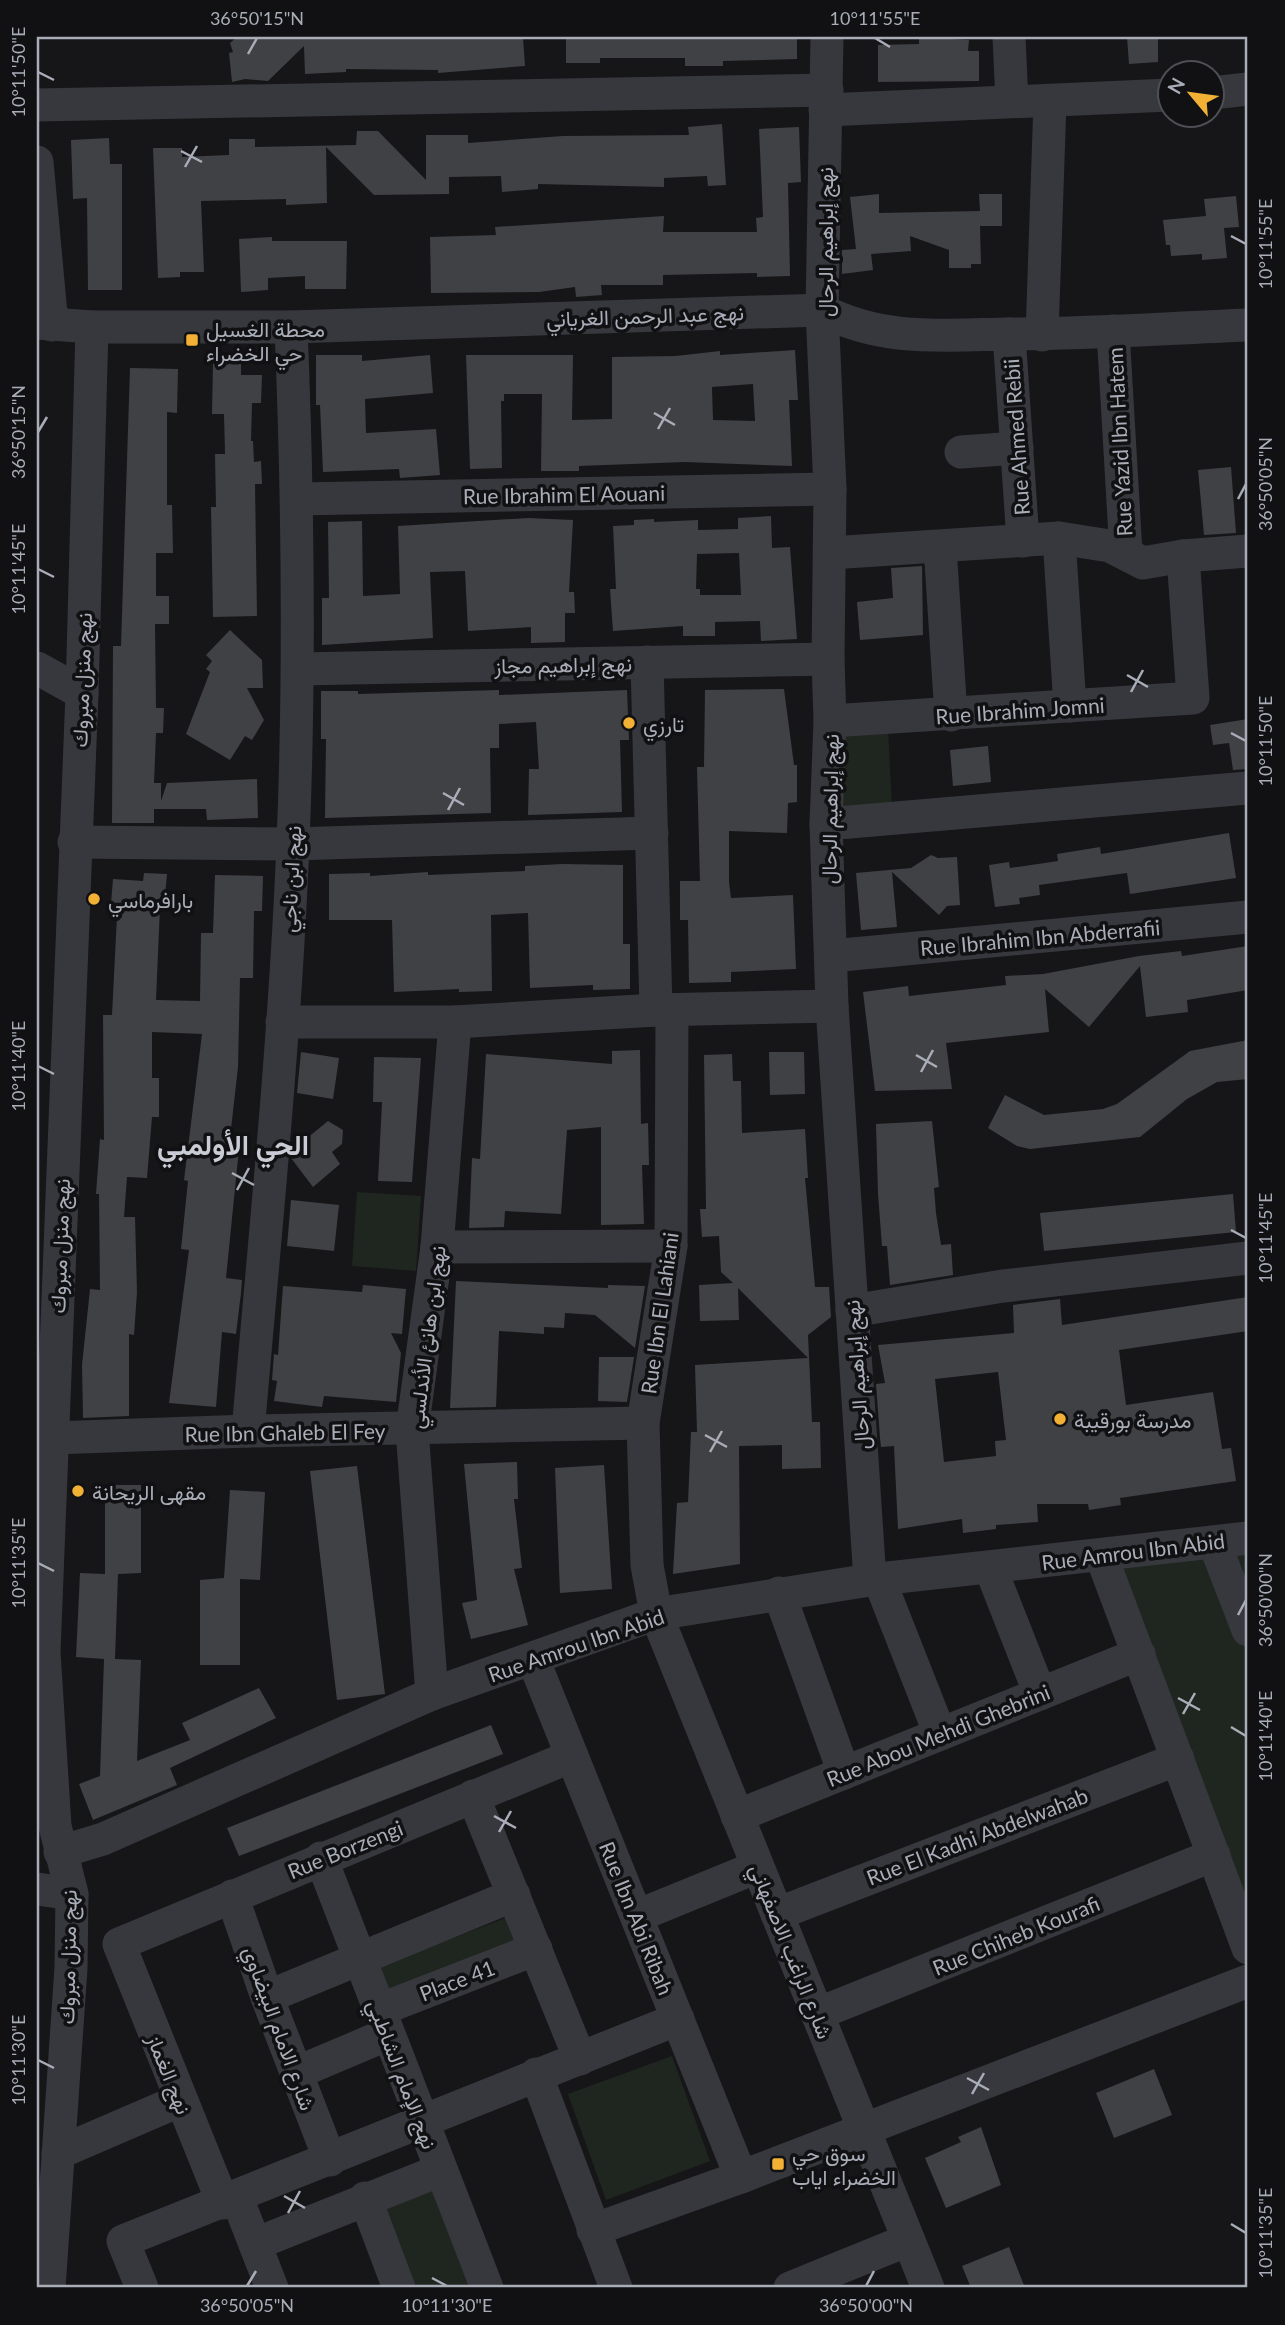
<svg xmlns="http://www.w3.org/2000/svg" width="1285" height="2325" font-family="Lato,Vazirmatn,sans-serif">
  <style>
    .green { fill: #1e261f }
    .building { fill: #404145; fill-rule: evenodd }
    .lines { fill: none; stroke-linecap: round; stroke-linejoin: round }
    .minor { stroke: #37383d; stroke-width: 33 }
    .ticks { fill: none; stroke: #a8adb8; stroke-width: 2.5 }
    .poi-dot { fill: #f2b134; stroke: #111113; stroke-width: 2.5 }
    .labels { text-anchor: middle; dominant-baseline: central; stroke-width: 7; stroke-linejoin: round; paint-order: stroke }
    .street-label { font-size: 21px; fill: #a8adb8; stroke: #111113 }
    .poi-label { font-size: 21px; fill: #a8adb8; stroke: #111113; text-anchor: start }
    .district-label { font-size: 28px; font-weight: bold; fill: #c9ccd4; stroke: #111113 }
    .neatline { fill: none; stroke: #a8adb8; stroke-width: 2.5 }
    .ticks-label { font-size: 18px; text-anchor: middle; fill: #a8adb8 }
  </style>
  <rect width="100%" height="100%" fill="#161618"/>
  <g class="green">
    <polygon points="888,728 892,809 837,812 833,732"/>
    <polygon points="357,1192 421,1196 416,1271 352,1266"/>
    <polygon points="1248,1550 1248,1953 1234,1958 1091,1565"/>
    <polygon points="508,1917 520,1948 387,1999 375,1968"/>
    <polygon points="672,2056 710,2161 606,2200 568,2094"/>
    <polygon points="434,2188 474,2288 409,2288 378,2210"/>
  </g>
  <g class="building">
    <polygon points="237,37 523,37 525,66 438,73 438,70 346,69 346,72 305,74 304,46 268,81 245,79 232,82 229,53 233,52 230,43"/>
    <polygon points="566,37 797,37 797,59 723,61 723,66 685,66 685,58 600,58 600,63 566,63"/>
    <polygon points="919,37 969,40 968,51 979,51 979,81 878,82 878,45 919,44"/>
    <polygon points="1127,37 1158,37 1158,62 1129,64"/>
    <polygon points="722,124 726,185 708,186 707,176 664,178 664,187 538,184 538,189 502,192 501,176 449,177 449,194 374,195 326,147 327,203 286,205 286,199 201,201 204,272 180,272 180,277 158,278 153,148 182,148 182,157 229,155 229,139 255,139 255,147 356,145 357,131 378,131 426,180 426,135 468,135 468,143 563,136 689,135 688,127"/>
    <polygon points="799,127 801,182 788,183 790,276 757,277 757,273 663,275 663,285 601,285 602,295 576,297 575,287 539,292 431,293 430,237 496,235 495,227 664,216 663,232 757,232 756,218 763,217 759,129"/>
    <polygon points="109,138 110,164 122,164 122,290 88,290 87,198 73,199 71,140"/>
    <polygon points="879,194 879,213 980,211 979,194 1002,194 1002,226 980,226 981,264 971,264 971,268 949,268 949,250 910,236 911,251 871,254 873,270 842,274 842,250 856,249 850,197"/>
    <polygon points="1236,196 1239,227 1224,228 1227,258 1202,260 1202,254 1171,256 1170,245 1166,245 1163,220 1206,216 1204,199"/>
    <polygon points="272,237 272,241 347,241 346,289 305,289 305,276 268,278 268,290 241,292 239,239"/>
    <path d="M795 350 798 400H789L792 466 685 462 579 466V471H541L542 394H504V401H501L502 468 470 469 466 355H573L572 420 612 419V357L676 356 720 351V355ZM753 384 755 421 713 420 712 387Z"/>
    <polygon points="316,355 362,355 362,361 430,355 433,393 365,399 366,433 436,429 440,475 400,478 399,469 323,472 320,405 316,405"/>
    <polygon points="213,363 241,363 241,375 262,375 261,403 252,403 251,441 253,441 254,462 261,461 262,484 255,484 257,616 213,617 211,507 216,507 215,454 225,454 224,414 212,414"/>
    <polygon points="130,368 178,369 177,413 167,412 167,505 172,505 173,553 156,553 156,596 169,596 169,624 155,624 156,708 164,708 163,733 156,733 154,783 161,783 161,801 167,783 257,779 258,818 207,820 206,809 154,809 154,823 112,823 113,646 121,646"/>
    <polygon points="1231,467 1236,533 1204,535 1198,470"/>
    <path d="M771 516 772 548 790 547 797 639 761 641 760 621 715 622V636H683V626L613 631 610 589H616L613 526 634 525V520L654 519V522L698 520V530L738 529V518ZM739 553 741 595H700V589H696L697 554Z"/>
    <polygon points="528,518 573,520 569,592 574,592 575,613 565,613 565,642 531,643 531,627 468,631 465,571 430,572 433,638 322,645 322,598 329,598 328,522 362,521 363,596 400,594 398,526"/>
    <polygon points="922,566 923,635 860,640 857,602 893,598 891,568"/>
    <polygon points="230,630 262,660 263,688 247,688 264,720 252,740 245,736 230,760 186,734 210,672 206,669 212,661 206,655"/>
    <polygon points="784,689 794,765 797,765 797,802 788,803 787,833 729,831 729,882 731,898 793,895 796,969 731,972 731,982 689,983 688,920 680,920 680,881 700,881 697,767 704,767 705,690"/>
    <polygon points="499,690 499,695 627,690 629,740 620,740 622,812 528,815 529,769 539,769 536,722 499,724 499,748 490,748 491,813 325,818 326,739 321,739 321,691 358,691 358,694"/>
    <polygon points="1248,719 1248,769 1233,770 1229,743 1213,745 1210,725"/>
    <polygon points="988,746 991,782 953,786 950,750"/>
    <polygon points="1229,833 1236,878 1130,894 1127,873 1039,885 1040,895 1019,898 1020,904 995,907 989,865 1009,862 1010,868 1058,861 1057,854 1100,847 1101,854"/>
    <polygon points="931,855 938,858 957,857 960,905 947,906 939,915 892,872 897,927 861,930 856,873 911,868"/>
    <polygon points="562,864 623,865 623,944 630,944 630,989 593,990 593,985 530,988 528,913 491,915 492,991 459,992 459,989 394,992 392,920 329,920 329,874 370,873 370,876 428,872 428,875 525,871 525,866"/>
    <polygon points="144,873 167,874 164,907 160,907 156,1000 200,1001 201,933 213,933 215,875 263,876 262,911 254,911 253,978 240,978 238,1067 230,1138 240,1139 226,1278 242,1280 241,1293 236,1334 222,1332 216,1407 169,1403 189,1250 181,1249 188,1181 184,1180 202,1034 152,1032 152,1078 159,1078 159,1117 152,1117 147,1178 127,1177 124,1217 135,1217 137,1292 134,1335 129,1334 129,1416 83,1418 82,1365 90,1289 100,1290 99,1194 96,1194 100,1139 104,1140 103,1015 112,1015 117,916 110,915 113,879 143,881"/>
    <polygon points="1248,946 1248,990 1187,1000 1188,1012 1146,1017 1140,966 1089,1027 1045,989 1049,1032 946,1043 952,1089 875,1091 863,992 908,986 909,996 1006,985 1005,976 1043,974 1139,956 1181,951 1182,956"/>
    <polygon points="1248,1040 1248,1079 1217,1082 1187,1099 1140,1137 1030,1149 1017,1146 988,1128 1005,1095 1044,1115 1103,1109 1117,1104 1190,1051"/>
    <polygon points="640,1050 641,1124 648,1123 649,1165 642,1165 644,1224 601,1225 601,1127 567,1130 561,1214 505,1211 504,1227 469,1228 472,1158 480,1159 486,1054 612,1064 612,1051"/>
    <polygon points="301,1052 339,1058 333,1099 297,1093"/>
    <polygon points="769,1052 804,1052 805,1094 770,1095"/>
    <polygon points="732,1054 733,1081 741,1081 742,1133 805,1129 808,1178 805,1178 815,1287 829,1287 831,1317 808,1335 812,1422 820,1422 821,1468 782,1469 782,1445 739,1446 740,1564 673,1574 677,1503 688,1502 691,1432 697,1432 695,1365 808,1358 738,1288 739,1320 700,1321 699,1285 733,1283 721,1272 719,1236 702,1237 700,1209 706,1209 704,1055"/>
    <polygon points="374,1057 421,1058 412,1182 378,1181 382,1102 373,1102"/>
    <polygon points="328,1121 343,1130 342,1144 332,1152 340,1164 313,1187 291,1158 299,1151 293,1135 306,1139"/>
    <polygon points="932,1121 939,1187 934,1188 936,1213 941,1245 951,1244 953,1275 890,1285 887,1246 882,1246 878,1194 876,1124"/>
    <polygon points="1233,1194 1236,1232 1044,1251 1040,1213"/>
    <polygon points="291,1200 339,1205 334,1251 287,1246"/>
    <polygon points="456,1281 608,1288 608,1285 645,1286 635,1348 595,1315 565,1313 564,1328 544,1327 544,1334 499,1331 496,1407 450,1408"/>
    <polygon points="363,1285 406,1289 402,1334 391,1333 401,1353 396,1402 324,1396 322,1407 274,1401 277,1381 272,1380 274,1354 278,1355 283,1286 362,1292"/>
    <path d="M1248 1297V1331L1119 1350 1126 1405 1213 1392 1222 1449 1231 1448 1236 1481 1120 1498 1121 1505 1089 1510 1088 1504H1037L1038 1522 996 1525V1529L963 1533 962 1519 898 1529 894 1446 881 1447 880 1438 876 1384 885 1383 878 1345 1014 1333 1013 1305 1028 1303 1060 1299 1062 1325ZM998 1372 1006 1440 995 1441 996 1456 944 1462 935 1379Z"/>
    <polygon points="599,1357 634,1357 627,1402 598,1401"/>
    <polygon points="517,1462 518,1499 514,1499 522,1568 514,1569 528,1625 471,1639 462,1603 477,1600 464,1464"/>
    <polygon points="604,1465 612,1589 560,1593 555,1468"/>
    <polygon points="357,1466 385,1694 337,1700 310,1471"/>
    <polygon points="105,1485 141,1485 141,1573 118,1574 115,1659 141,1660 137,1761 190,1740 182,1723 259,1688 276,1718 170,1768 177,1785 93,1820 79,1784 100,1776 104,1659 76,1657 80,1573 105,1574"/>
    <polygon points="230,1490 265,1492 260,1580 240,1579 240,1665 200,1665 200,1580 224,1578"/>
    <polygon points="491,1725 503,1754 239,1856 227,1828"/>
    <polygon points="1154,2069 1172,2115 1114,2138 1096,2093"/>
    <polygon points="981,2127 1001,2185 946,2208 925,2158 961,2142 958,2137"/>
    <polygon points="1009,2247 1025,2288 971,2288 962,2266"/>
  </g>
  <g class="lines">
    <g class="minor">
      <polyline points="827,37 822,310 830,489 828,659 830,721 826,824 832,1006 870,1580"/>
      <polyline points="1009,37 1012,101"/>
      <polyline points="1212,93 1248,89"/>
      <polyline points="37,105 827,90"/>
      <polyline points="825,110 1170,95"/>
      <polyline points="37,162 52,325"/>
      <path d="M37 323 92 327H291L822 310C881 342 945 335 1009 334 1089 334 1169 328 1248 325"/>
      <polyline points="1113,331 1126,553"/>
      <polyline points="1009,334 1023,541"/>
      <polyline points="1042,335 1050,102"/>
      <polyline points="961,452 1017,448"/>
      <polyline points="298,499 830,489"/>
      <polyline points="1059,538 1070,706"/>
      <polyline points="940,547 951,715"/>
      <polyline points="830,553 1059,538 1110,546 1143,563 1183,556 1248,551"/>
      <polyline points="647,662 656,1010"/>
      <polyline points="37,668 82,693"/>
      <polyline points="298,669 828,659"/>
      <polyline points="830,721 1193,698 1183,556"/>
      <polyline points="826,824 1248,788"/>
      <polyline points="74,842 293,844 652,833"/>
      <polyline points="831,956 1248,917"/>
      <polyline points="672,1011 671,1246 643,1423 647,1565 656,1614 928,2288"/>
      <polyline points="282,1022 455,1022 656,1010 832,1006"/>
      <polyline points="437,1247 671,1246"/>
      <polyline points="852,1311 1003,1286 1248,1258"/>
      <path d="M248 1431C265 1235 285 1039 293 843 300 671 298 499 291 327"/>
      <polyline points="53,1438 248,1431 643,1423"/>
      <polyline points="1214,1542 1248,1630"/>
      <polyline points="1101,1555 1248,1948"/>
      <polyline points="990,1567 1040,1694"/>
      <polyline points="879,1579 940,1734"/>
      <polyline points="779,1593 844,1773"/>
      <polyline points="533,1659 741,2177"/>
      <polyline points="432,1694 412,1430 437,1247 455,1022"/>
      <polyline points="473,1796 580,2059"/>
      <polyline points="737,1816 1139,1654"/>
      <polyline points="60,1852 103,1839 432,1694 656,1614 870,1580 1248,1538"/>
      <polyline points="321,1858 487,2288"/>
      <polyline points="37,1889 72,1894"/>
      <polyline points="232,1896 267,1997 330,2160"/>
      <polyline points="777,1914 1178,1759"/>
      <polyline points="637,1916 757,1867"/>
      <polyline points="267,1997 514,1895"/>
      <polyline points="379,2010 536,1949"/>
      <polyline points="817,2014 1214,1855"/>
      <polyline points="296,2073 388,2034"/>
      <polyline points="536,2074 616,2288"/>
      <polyline points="58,2153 181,2100"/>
      <polyline points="237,2198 272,2288"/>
      <polyline points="365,2198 399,2288"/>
      <polyline points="223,2203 119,1944 572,1756"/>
      <polyline points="593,2230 741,2177 1248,1981"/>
      <polyline points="255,2244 441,2170"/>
      <polyline points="49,2288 71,1968 72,1894 55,1826 44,1652 82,693 92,327"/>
      <polyline points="142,2288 123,2241 678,2019"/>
      <polyline points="790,2288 908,2240"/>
    </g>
  </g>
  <path class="ticks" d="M875 38 890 47M248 54 257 38M38 72 54 80M181 151 202 162M185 167 197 146M1231 236 1246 244M654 413 675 425M658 429 670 408M38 432 47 417M1238 499 1246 484M38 569 54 577M1127 675 1148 687M1131 692 1143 670M1231 733 1246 741M443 793 464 805M448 810 460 788M916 1055 937 1067M38 1066 54 1074M921 1072 933 1050M232 1173 254 1185M237 1190 249 1168M1231 1230 1246 1238M705 1435 727 1447M710 1452 722 1431M38 1563 54 1571M1238 1615 1246 1600M1178 1698 1200 1710M1183 1714 1195 1693M1231 1727 1246 1736M494 1816 516 1828M499 1832 511 1811M38 2060 54 2068M967 2078 989 2090M972 2094 984 2073M284 2196 305 2208M288 2213 300 2191M1231 2224 1246 2233M432 2278 447 2286M247 2286 256 2271M866 2286 874 2271"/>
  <g class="poi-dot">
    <rect x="185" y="333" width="14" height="14" rx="3.5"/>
    <circle cx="629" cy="723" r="7"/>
    <circle cx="94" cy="899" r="7"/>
    <circle cx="1060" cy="1419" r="7"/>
    <circle cx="78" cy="1491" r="7"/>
    <rect x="771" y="2157" width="14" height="14" rx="3.5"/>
  </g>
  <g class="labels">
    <g class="street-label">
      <text transform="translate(824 242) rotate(-90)">نهج إبراهيم الرحال</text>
      <text transform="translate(645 315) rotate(-2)">نهج عبد الرحمن الغرياني</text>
      <text transform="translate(1016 437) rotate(-94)">Rue Ahmed Rebii</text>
      <text transform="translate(1119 442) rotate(-93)">Rue Yazid Ibn Hatem</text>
      <text transform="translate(564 494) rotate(-1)">Rue Ibrahim El Aouani</text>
      <text transform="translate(563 664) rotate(-1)">نهج إبراهيم مجاز</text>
      <text transform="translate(81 680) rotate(-88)">نهج منزل مبروك</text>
      <text transform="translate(1020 710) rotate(-4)">Rue Ibrahim Jomni</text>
      <text transform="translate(829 809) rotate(-89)">نهج إبراهيم الرحال</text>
      <text transform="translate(290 879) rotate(-87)">نهج ابن ناجي</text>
      <text transform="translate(1040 937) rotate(-5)">Rue Ibrahim Ibn Abderrafii</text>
      <text transform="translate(59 1246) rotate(-88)">نهج منزل مبروك</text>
      <text transform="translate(659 1313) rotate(-82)">Rue Ibn El Lahiani</text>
      <text transform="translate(426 1337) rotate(-83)">نهج ابن هانئ الأندلسي</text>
      <text transform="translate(856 1375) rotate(-94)">نهج إبراهيم الرحال</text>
      <text transform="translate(285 1432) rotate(-1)">Rue Ibn Ghaleb El Fey</text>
      <text transform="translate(1133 1551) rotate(-7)">Rue Amrou Ibn Abid</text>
      <text transform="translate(576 1645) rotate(-19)">Rue Amrou Ibn Abid</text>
      <text transform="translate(938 1735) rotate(-22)">Rue Abou Mehdi Ghebrini</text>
      <text transform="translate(977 1836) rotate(-21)">Rue El Kadhi Abdelwahab</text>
      <text transform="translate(345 1849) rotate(-22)">Rue Borzengi</text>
      <text transform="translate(637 1918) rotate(68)">Rue Ibn Abi Ribah</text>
      <text transform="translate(1016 1935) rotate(-22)">Rue Chiheb Kourafi</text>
      <text transform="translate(792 1951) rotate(68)">شارع الراغب الاصفهاني</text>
      <text transform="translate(67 1957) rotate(-89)">نهج منزل مبروك</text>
      <text transform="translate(457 1980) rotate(-21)">Place 41</text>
      <text transform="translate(280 2028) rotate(70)">شارع الامام البيضاوي</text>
      <text transform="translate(170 2074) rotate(68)">نهج الغماز</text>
      <text transform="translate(403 2074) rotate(69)">نهج الإمام الشاطبي</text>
    </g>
    <g class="poi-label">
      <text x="206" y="328">محطة الغسيل<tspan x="206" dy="24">حي الخضراء</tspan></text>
      <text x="643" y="723">تارزي</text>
      <text x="108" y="899">بارافرماسي</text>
      <text x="1074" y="1419">مدرسة بورقيبة</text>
      <text x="92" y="1491">مقهى الريحانة</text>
      <text x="792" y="2152">سوق حي<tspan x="792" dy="24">الخضراء اياب</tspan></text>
    </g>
    <g class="district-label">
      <text x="233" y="1144">الحي الأولمبي</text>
    </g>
  </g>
  <rect width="1285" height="2325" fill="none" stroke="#111113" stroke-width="77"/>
  <g transform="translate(1191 94) rotate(299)"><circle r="33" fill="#111113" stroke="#4d4f55" stroke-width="2"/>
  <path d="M0-5L12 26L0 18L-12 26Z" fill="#f2b134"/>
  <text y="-10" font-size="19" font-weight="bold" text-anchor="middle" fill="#a8adb8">N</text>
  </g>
  <rect x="38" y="38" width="1208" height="2248" class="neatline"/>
  <g class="ticks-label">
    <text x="257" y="25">36°50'15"N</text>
    <text x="875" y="25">10°11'55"E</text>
    <text transform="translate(19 72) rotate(-90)" y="6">10°11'50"E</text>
    <text transform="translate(1266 244) rotate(-90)" y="6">10°11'55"E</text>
    <text transform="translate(19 432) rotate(-90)" y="6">36°50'15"N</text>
    <text transform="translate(1266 484) rotate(-90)" y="6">36°50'05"N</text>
    <text transform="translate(19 569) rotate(-90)" y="6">10°11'45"E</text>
    <text transform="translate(1266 741) rotate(-90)" y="6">10°11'50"E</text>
    <text transform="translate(19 1066) rotate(-90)" y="6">10°11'40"E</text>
    <text transform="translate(1266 1238) rotate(-90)" y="6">10°11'45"E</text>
    <text transform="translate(19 1563) rotate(-90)" y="6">10°11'35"E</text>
    <text transform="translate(1266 1600) rotate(-90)" y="6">36°50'00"N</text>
    <text transform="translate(1266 1736) rotate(-90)" y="6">10°11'40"E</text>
    <text transform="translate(19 2060) rotate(-90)" y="6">10°11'30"E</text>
    <text transform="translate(1266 2233) rotate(-90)" y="6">10°11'35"E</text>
    <text x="247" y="2312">36°50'05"N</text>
    <text x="447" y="2312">10°11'30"E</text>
    <text x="866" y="2312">36°50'00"N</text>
  </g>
</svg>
